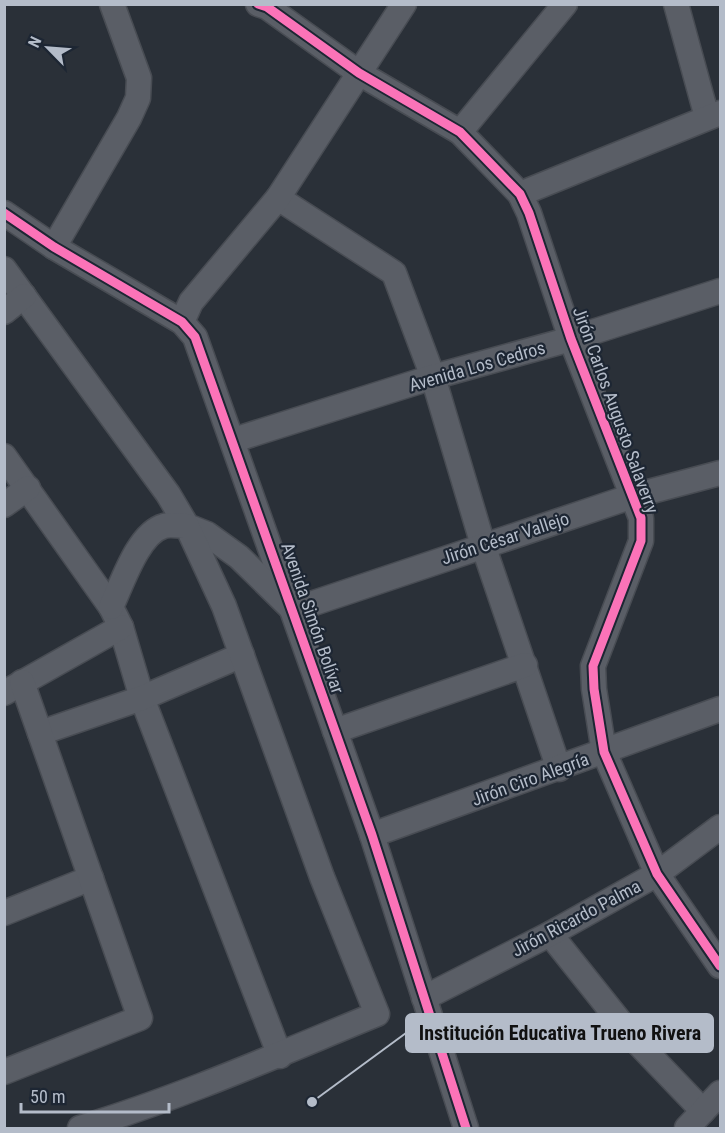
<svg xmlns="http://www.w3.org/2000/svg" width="725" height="1133" font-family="'Roboto Condensed',sans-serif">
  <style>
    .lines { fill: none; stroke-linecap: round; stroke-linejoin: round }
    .street-casing { stroke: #484c53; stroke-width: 27 }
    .street { stroke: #5a5e66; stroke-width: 24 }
    .cycleway-casing { stroke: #1d2633; stroke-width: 13 }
    .cycleway { stroke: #fb73b8; stroke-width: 9 }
    .labels { text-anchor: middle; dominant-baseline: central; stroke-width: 4.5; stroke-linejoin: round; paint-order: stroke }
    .street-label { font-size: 18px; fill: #b4bcc9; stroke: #1d2633 }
    .leader { fill: none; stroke: #b4bcc9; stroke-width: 2 }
    .callout-dot { fill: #b4bcc9; stroke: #1d2633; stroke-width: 2 }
    .callout { fill: #b4bcc9; stroke: #b4bcc9; stroke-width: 2 }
    .callout-label { font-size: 20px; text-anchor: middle; font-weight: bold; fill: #111 }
  </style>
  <rect width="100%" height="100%" fill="#2a3038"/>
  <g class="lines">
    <g class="street-casing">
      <g id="street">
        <polyline points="258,4 267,7 359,73 460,132 520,194 529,213 571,339 641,518 641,541 593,666 594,689 604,752 657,874 720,966"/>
        <polyline points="676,4 707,117"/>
        <polyline points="460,132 565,4"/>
        <polyline points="520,194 720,113"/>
        <polyline points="278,198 394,273 433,377 483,545 559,769"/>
        <polyline points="4,213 54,247 182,322 195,337 372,835 466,1128"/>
        <polyline points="54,247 129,118 138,98 139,78 112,4"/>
        <polyline points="4,269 168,494 187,526 207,534 239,557 293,610 633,496 720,473"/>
        <polyline points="4,312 24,296"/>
        <polyline points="182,322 191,302 278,198 404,4"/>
        <polyline points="234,440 433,377 571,339 720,291"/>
        <polyline points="4,456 111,607 121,627 142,698 280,1056"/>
        <polyline points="4,505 28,488"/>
        <polyline points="4,693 121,627"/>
        <polyline points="335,731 525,665"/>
        <polyline points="40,733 142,698 242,655"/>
        <polyline points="372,835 720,709"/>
        <polyline points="4,913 91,878"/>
        <polyline points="550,934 633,1038 703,1111"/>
        <polyline points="424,998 550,934 657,874 720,827"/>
        <polyline points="4,1072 140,1018 22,682"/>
        <path d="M80 1128C182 1097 279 1054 377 1014L322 877 224 606 187 526C180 526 170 524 164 526 138 533 122 584 111 607"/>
        <polyline points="687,1128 720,1093"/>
      </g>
    </g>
    <use href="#street" class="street"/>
    <g class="cycleway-casing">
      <g id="cycleway">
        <polyline points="258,4 267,7 359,73 460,132 520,194 529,213 571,339 641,518 641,541 593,666 594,689 604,752 657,874 720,966"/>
        <polyline points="4,213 54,247 182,322 195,337 372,835 466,1128"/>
      </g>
    </g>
    <use href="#cycleway" class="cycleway"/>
  </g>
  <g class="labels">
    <g class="street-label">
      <text transform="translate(477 366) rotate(-16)">Avenida Los Cedros</text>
      <text transform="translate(616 410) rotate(70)">Jirón Carlos Augusto Salaverry</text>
      <text transform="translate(505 538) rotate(-18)">Jirón César Vallejo</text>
      <text transform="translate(313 618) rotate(71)">Avenida Simón Bolívar</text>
      <text transform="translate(530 779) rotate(-20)">Jirón Ciro Alegría</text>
      <text transform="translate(576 918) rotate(-28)">Jirón Ricardo Palma</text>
    </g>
  </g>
  <path class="leader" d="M312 1102L406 1033"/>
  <circle class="callout-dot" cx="312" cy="1102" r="6"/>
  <rect class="callout" x="406" y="1014" width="307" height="38" rx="6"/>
  <g class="callout-label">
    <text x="560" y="1040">Institución Educativa Trueno Rivera</text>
  </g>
  <rect width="725" height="1133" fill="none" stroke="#b4bcc9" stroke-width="12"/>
  <g transform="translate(48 48) rotate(295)" stroke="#1d2633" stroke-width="4.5" paint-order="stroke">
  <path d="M0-4.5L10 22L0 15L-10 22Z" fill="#b4bcc9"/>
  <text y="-9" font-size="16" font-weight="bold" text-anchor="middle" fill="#b4bcc9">N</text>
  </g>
  <path d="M21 1103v9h148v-9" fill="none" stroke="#b4bcc9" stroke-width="3"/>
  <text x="30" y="1103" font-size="18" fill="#b4bcc9" stroke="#1d2633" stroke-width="4.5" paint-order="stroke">50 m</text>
</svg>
